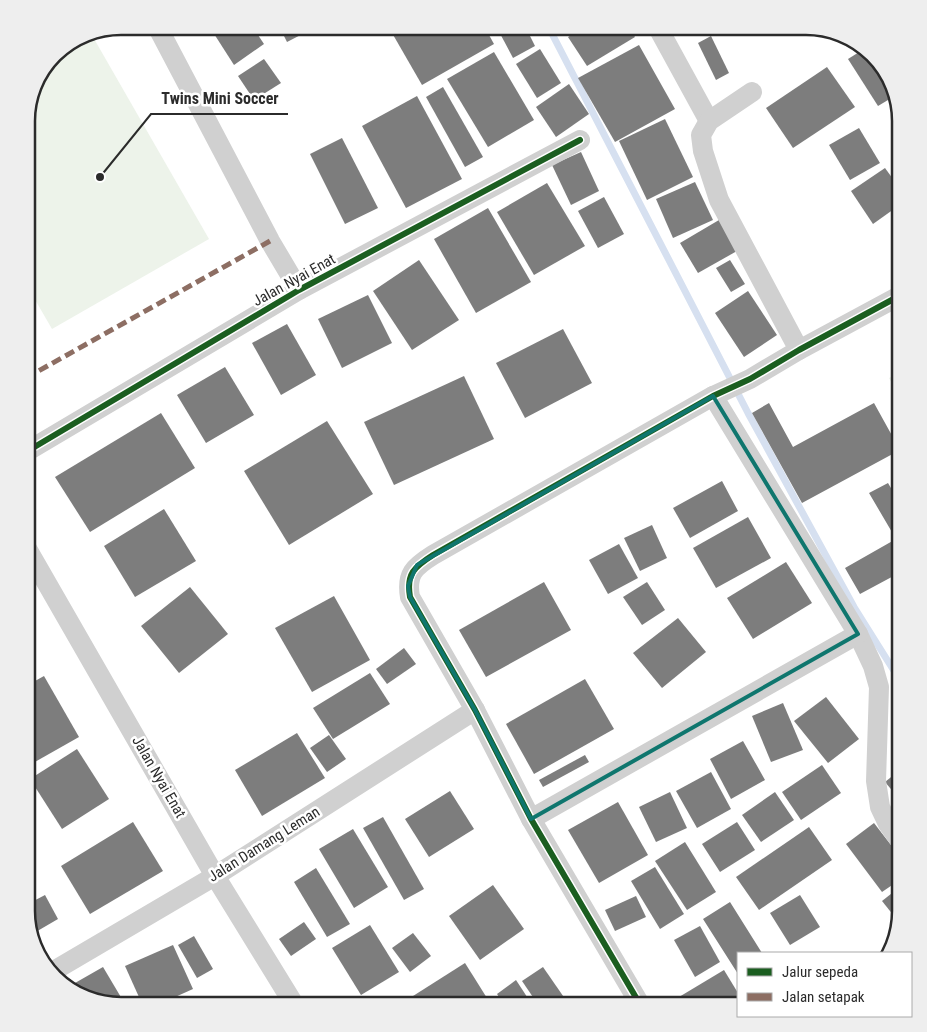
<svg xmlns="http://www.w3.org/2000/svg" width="927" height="1032" font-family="'Roboto Condensed',sans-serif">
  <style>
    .park { fill: #edf3ea }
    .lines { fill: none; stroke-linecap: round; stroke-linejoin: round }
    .stream { stroke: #d6e0f0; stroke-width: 7 }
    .building { fill: #7d7d7d }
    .minor { stroke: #d0d0d0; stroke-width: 20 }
    .quiet { stroke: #8d6e63; stroke-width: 5; stroke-dasharray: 10 5; stroke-linecap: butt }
    .cycleway-casing { stroke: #fff; stroke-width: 9 }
    .cycleway { stroke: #1b5e20; stroke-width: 6 }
    .marked { fill: none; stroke: #0f766e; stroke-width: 4; stroke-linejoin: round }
    .labels { text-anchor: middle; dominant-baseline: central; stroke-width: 5; stroke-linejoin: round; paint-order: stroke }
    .street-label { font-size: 15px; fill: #2b2b2b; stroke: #fff }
    .rim { fill: none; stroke: #2b2b2b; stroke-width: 2.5 }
    .leader { fill: none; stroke: #2b2b2b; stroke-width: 2 }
    .callout-dot { fill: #2b2b2b; stroke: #fff; stroke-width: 2 }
    .callout-label { font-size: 16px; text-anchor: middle; font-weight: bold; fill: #2b2b2b; stroke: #fff; stroke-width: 5; stroke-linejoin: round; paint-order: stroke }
  </style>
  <rect width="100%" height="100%" fill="#fff"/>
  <g class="park">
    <polygon points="93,37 209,239 52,329 26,284 26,114 36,79 58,50"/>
    <polygon points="901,372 901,400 889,378"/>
  </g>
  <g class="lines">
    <polyline class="stream" points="548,26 748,413 854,607 901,682"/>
  </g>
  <g class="building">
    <polygon points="209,26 252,26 264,44 234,65"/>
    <polygon points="279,26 318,26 287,42"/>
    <polygon points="388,26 484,26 494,44 422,85"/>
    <polygon points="496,26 525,26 535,46 513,58"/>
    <polygon points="586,26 628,26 635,37 587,66 568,37"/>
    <polygon points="711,36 729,73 716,80 698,43"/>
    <polygon points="639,45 675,109 615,142 578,78"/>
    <polygon points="540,49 561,83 537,98 516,64"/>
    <polygon points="864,49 881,63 893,97 878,106 848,59"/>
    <polygon points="494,52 534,120 488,147 447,79"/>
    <polygon points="264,59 281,83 254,100 238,76"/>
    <polygon points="827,67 855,107 793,148 766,108"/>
    <polygon points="569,84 589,114 556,137 536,107"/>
    <polygon points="443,87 483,157 465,167 426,97"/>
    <polygon points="417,96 462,179 406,208 362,126"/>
    <polygon points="665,119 693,177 647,200 619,141"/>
    <polygon points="859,128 880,163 850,180 829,145"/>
    <polygon points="342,138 378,208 345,224 310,154"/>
    <polygon points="581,152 599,191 571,205 552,165"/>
    <polygon points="885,168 901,190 901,204 873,224 851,191"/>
    <polygon points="695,182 713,220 673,238 656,199"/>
    <polygon points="547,183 585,246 534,275 497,212"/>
    <polygon points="604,197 624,234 598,248 578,211"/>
    <polygon points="488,208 531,282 476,313 434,239"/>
    <polygon points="719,220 737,251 698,273 680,243"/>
    <polygon points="419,260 459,320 412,350 373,291"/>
    <polygon points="730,260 745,284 731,292 716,268"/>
    <polygon points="748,291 777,335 744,357 715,313"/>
    <polygon points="368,295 392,343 342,368 318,319"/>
    <polygon points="287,324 316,375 281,395 252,343"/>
    <polygon points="563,329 592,383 525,418 496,363"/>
    <polygon points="225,367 254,415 206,443 177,395"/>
    <polygon points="464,376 494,439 394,485 364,422"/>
    <polygon points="769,403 793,447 874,403 900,450 802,503 752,413"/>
    <polygon points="161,413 195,468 90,532 55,477"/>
    <polygon points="327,421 373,494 289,545 244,471"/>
    <polygon points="722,481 738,511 690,538 673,508"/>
    <polygon points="888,483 901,505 901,572 860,594 845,568 896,539 869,493"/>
    <polygon points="164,509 196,561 135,597 104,546"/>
    <polygon points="748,517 771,558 716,588 693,548"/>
    <polygon points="652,525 667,558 640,571 624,538"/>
    <polygon points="619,544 638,578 608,594 589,560"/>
    <polygon points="786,562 812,603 753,639 727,598"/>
    <polygon points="544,582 571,630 486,677 459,630"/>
    <polygon points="647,582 665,610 642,625 623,597"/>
    <polygon points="190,587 228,634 179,673 141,626"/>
    <polygon points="334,596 370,660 312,692 275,628"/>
    <polygon points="678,618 706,652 662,688 633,653"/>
    <polygon points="404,648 416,664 387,684 376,669"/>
    <polygon points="26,652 34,664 26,669"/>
    <polygon points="370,673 390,704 333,739 313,708"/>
    <polygon points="44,676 79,737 26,767 26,686"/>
    <polygon points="585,679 614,729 534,774 506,724"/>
    <polygon points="826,697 859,739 828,763 794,721"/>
    <polygon points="783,703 803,750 771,762 752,716"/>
    <polygon points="297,733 325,778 262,816 235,770"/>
    <polygon points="329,735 346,759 327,772 310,748"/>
    <polygon points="743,741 765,780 731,799 710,759"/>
    <polygon points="77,749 109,799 62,829 30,779"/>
    <polygon points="585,755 589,762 543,787 539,780"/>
    <polygon points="822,765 841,793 801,820 782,792"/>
    <polygon points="901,769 901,801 885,782"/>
    <polygon points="711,772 731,809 697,828 676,791"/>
    <polygon points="450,791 474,829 429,857 405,819"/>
    <polygon points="670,792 687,828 656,842 639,807"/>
    <polygon points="775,792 794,820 761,842 742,815"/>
    <polygon points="618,802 648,855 599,883 568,830"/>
    <polygon points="383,817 424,889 404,900 363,828"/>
    <polygon points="133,822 163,871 90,914 61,866"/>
    <polygon points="737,822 755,850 720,872 702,844"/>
    <polygon points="874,823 901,858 901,879 882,892 846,844"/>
    <polygon points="809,827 832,860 759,910 736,877"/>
    <polygon points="353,829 388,887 354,908 319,849"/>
    <polygon points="685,842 716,892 687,910 655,861"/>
    <polygon points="655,867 684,914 660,929 631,881"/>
    <polygon points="316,868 350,924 327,937 294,882"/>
    <polygon points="493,885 524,929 480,960 449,916"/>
    <polygon points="901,886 901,912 898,921 882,901"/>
    <polygon points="45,895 58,919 34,933 26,912 26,905"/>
    <polygon points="800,895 820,927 790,945 770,913"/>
    <polygon points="636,896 646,917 615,931 605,910"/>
    <polygon points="730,902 762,953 738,953 738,974 703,919"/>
    <polygon points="304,922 316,939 291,956 279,939"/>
    <polygon points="370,925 399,972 361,995 332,948"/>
    <polygon points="700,926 720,962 695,977 674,940"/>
    <polygon points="413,933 431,956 410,972 392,948"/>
    <polygon points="194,936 213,969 197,978 178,945"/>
    <polygon points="173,945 193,989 155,1006 143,1006 125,966"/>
    <polygon points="465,963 492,1006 404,1006 402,1003"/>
    <polygon points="103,967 122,999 113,1004 79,996 68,987"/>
    <polygon points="543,967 570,1006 539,1006 522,981"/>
    <polygon points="724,970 738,993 738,1006 678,1006 674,1000"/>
    <polygon points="516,980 533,1006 505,1006 497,994"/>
  </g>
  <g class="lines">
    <g class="minor">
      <polyline points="157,26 270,241 299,290"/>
      <polyline points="657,26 709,121"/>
      <polyline points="752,92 709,121 701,135 703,151 719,200 799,350"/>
      <polyline points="713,396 858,634 873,666 879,687 876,781 880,807 888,824 901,842"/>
      <polyline points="26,452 299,290 580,140"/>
      <polyline points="26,547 215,876 295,1006"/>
      <polyline points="531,819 858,634"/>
      <polyline points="50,973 215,876 475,710"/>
      <path d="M641 1006 531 819 475 710 410 597C406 574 414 567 433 555L713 396 750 379 799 350 901 295"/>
    </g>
    <polyline class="quiet" points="26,378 270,241"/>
    <g class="cycleway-casing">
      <g id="cycleway">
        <polyline points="26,452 299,290 580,140"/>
        <path d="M641 1006 531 819 475 710 410 597C406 574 414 567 433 555L713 396 750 379 799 350 901 295"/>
      </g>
    </g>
    <use href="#cycleway" class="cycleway"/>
  </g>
  <path class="marked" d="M713 396 858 634 531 819 475 710 410 597 408 586 417 565Z"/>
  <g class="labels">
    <g class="street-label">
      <text transform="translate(294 280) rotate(-29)">Jalan Nyai Enat</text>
      <text transform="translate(159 777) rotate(60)">Jalan Nyai Enat</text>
      <text transform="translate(264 844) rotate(-32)">Jalan Damang Leman</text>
    </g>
  </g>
  <path d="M0 0H927V1032H0ZM121 35H806A86 86 0 0 1 892 121V911A86 86 0 0 1 806 997H121A86 86 0 0 1 35 911V121A86 86 0 0 1 121 35Z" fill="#eee" fill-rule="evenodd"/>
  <path class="rim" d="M121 35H806A86 86 0 0 1 892 121V911A86 86 0 0 1 806 997H121A86 86 0 0 1 35 911V121A86 86 0 0 1 121 35Z"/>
  <path class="leader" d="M100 177L151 114H288"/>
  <circle class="callout-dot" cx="100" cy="177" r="5"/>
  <g class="callout-label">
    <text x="220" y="104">Twins Mini Soccer</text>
  </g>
  <rect x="737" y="952" width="175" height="65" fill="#ffffff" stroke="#aaaaaa"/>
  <rect x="747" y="968" width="25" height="8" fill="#1b5e20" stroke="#aaaaaa"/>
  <text x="782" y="977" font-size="15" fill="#2b2b2b">Jalur sepeda</text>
  <rect x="747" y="993" width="25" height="8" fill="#8d6e63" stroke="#aaaaaa"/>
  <text x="782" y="1002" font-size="15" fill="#2b2b2b">Jalan setapak</text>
</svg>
